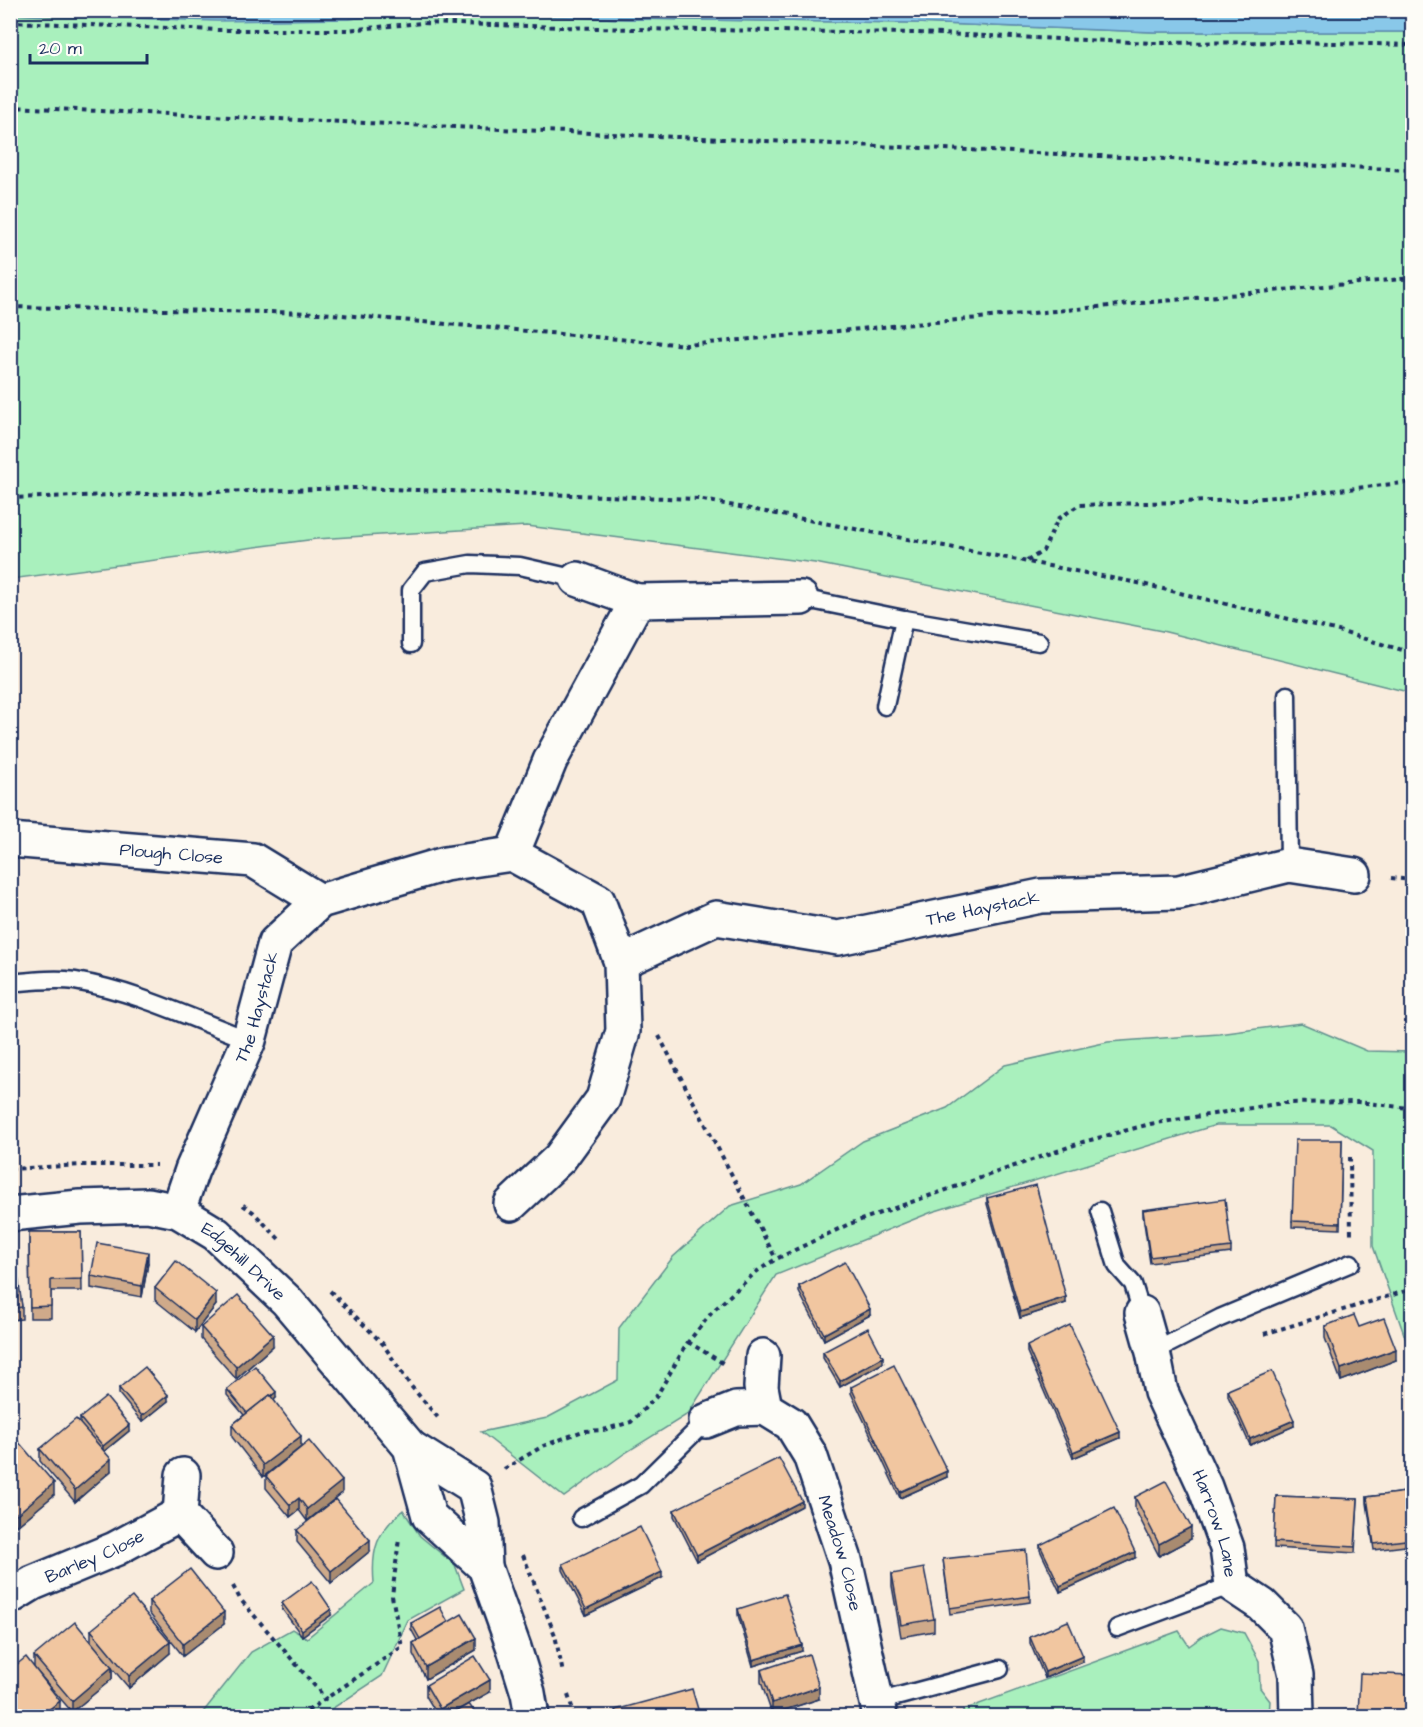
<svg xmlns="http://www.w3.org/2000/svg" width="1423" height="1727" font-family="'Architects Daughter',sans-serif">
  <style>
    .green { fill: #a9f0bd; stroke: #62908e; stroke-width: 1.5 }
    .water { fill: #89c8e9; stroke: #5d8bb1; stroke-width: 1.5 }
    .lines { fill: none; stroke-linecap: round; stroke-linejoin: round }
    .lane-casing { stroke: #1b2f5e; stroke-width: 21 }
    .street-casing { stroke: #1b2f5e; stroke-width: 38 }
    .path { stroke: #1b2f5e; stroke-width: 4; stroke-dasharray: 4.5 4.5; stroke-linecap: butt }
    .lane { stroke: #fdfcf7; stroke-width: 16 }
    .street { stroke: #fdfcf7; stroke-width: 33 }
    .wall { fill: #cfaa8a; stroke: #1b2f5e; stroke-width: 1.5 }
    .shaded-wall { fill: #a98b70; stroke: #1b2f5e; stroke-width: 1.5 }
    .building { fill: #f1c6a0; stroke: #1b2f5e; stroke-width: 1.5 }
    .labels { text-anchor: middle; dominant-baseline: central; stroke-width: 6; stroke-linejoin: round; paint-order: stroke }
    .street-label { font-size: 18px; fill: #1b2f5e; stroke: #fdfcf7 }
  </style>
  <rect width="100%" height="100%" fill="#f9ecdd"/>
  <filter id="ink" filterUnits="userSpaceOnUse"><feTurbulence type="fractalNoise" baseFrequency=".0167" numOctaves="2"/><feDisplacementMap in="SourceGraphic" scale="12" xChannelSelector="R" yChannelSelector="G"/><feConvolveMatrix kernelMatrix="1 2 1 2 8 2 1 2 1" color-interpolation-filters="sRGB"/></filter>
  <g filter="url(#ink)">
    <g class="green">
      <polygon points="419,12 630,19 915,23 1153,32 1412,32 1412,693 1162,631 815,563 527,526 316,539 11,579 10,14 66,17 348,19"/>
      <polygon points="1301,1023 1367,1051 1412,1052 1412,1357 1373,1246 1373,1151 1331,1125 1216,1125 932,1212 776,1275 688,1414 625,1453 564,1497 481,1432 547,1418 618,1380 619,1328 673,1257 730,1206 801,1184 863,1141 947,1108 1005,1065 1108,1042 1219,1034"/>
      <path d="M403 1510 420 1536 455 1565 464 1589 408 1620 382 1676 321 1716H200L251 1652 292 1629 307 1638 374 1583C371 1549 377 1532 403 1510Z"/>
      <polygon points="1221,1627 1244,1633 1259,1661 1260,1688 1270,1701 1269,1716 963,1716 963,1710 1179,1631 1189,1646 1203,1636"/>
    </g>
    <polygon class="water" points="1412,10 1412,32 1153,32 915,23 630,19 419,12 348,19 217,21 10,14 11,10"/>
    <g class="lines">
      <g class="lane-casing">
        <g id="lane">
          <polyline points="801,598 904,619 1039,642"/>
          <polyline points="411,644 411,590 425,572 470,564 520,566 577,579"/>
          <polyline points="1287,695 1289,865"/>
          <polyline points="885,706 904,619"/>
          <path d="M10 983C31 981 55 978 75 981 135 991 193 1019 249 1040"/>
          <polyline points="1100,1211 1117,1266 1133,1284 1142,1313"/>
          <polyline points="1153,1352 1220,1318 1351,1263"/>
          <polyline points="581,1518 641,1485 706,1421"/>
          <polyline points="1117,1628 1232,1585"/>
          <polyline points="877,1702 1000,1669"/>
        </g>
      </g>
      <g class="street-casing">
        <g id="street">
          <polyline points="577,579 637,601"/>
          <path id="s1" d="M10 840 253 860 320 901"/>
          <polyline points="512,854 550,761 637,601 801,598"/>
          <path id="s2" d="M621 962 716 918 838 938 1041 896 1179 892 1289 865 1354 875"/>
          <path id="s3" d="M178 1211 192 1170 249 1040 275 943 320 901 445 864 512 854 598 901 621 962 623 1031 603 1099 560 1158 511 1204"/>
          <path id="s4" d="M10 1214 80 1207 148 1205 178 1211 216 1234 287 1301 410 1447 429 1516 485 1567 514 1648 528 1693 532 1716"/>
          <path id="s5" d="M1142 1313 1153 1352 1161 1392 1205 1487 1227 1548 1232 1585 1262 1605 1285 1628 1296 1675 1297 1716"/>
          <path id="s6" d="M763 1356 761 1387 765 1408 791 1424 810 1455 845 1560 880 1716"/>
          <polyline points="706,1421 736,1409 765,1408"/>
          <polyline points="410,1447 474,1487 483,1523 485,1567"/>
          <polyline points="180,1514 183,1475"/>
          <path id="s7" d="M10 1597 33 1583 115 1549 180 1514 216 1553"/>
        </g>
      </g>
      <g class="path">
        <polyline points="10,22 219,30 346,30 422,23 633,29 917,33 1155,43 1293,42 1412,45"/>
        <polyline points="10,107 1412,170"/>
        <polyline points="10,307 320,313 687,345 1412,278"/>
        <polyline points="10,498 354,488 698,499 1138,583 1335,630 1412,653"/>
        <polyline points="1027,561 1043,551 1058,519 1079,505 1245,500 1412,482"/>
        <polyline points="1391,878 1412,880"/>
        <polyline points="659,1036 776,1259"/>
        <polyline points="1412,1104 1409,1108 1412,1177"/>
        <polyline points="1350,1157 1351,1236"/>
        <polyline points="10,1169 81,1165 157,1165"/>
        <polyline points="243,1205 253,1212 281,1241"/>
        <polyline points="330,1291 383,1344 410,1385 440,1420"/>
        <polyline points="1264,1334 1412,1289"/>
        <polyline points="688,1342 726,1365"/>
        <polyline points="504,1469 543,1446 583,1431 603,1430 631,1422 656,1397 688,1342 713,1311 756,1272 776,1259 849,1224 1083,1142 1150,1124 1283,1103 1358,1102 1409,1108"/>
        <polyline points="523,1555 555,1635 563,1673"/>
        <polyline points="233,1586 240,1599 326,1699"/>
        <polyline points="568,1695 575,1716"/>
        <polyline points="300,1716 402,1647 392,1596 399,1539"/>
      </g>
      <use href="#lane" class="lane"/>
      <use href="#street" class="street"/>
    </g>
    <g class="wall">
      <polygon points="1342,1140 1340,1229 1292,1227 1292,1221"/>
      <polygon points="987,1198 1066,1303 1020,1318 987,1204"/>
      <polygon points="1143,1210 1231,1247 1231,1253 1150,1263 1143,1216"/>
      <polygon points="10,1230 22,1307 22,1319 10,1320"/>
      <polygon points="29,1232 81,1232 82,1291 51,1291 51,1318 30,1318"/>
      <polygon points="148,1263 142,1297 91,1288 91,1276"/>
      <polygon points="799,1286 870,1315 824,1340 799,1292"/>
      <polygon points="155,1288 216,1305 195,1332 155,1300"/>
      <polygon points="1325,1326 1359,1327 1396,1360 1341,1381 1325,1338"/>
      <polygon points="201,1327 273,1346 236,1379 201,1339"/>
      <polygon points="1027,1346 1120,1438 1073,1458 1027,1352"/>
      <polygon points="823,1352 883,1363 840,1387 823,1358"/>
      <polygon points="851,1387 947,1477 900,1498 851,1393"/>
      <polygon points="119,1388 168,1401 142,1422 119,1394"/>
      <polygon points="227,1389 276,1398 274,1400 301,1447 263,1477 232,1437 232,1425 244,1415 227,1395"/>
      <polygon points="1228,1390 1294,1426 1250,1445 1228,1396"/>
      <polygon points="80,1418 129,1431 105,1451 111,1471 75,1502 40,1461 40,1449 80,1423"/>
      <polygon points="10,1443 54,1495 17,1526 10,1519"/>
      <polygon points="266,1476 342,1493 307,1521 299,1510 290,1517 266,1488"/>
      <polygon points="1413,1491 1413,1545 1374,1550 1367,1503 1367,1497"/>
      <polygon points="1276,1496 1358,1499 1355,1553 1274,1548"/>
      <polygon points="1135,1497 1191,1539 1159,1556 1135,1509"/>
      <polygon points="802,1506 697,1561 674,1516 674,1510"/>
      <polygon points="297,1530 370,1551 331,1583 297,1542"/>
      <polygon points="1040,1545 1135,1558 1060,1592 1040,1550"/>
      <polygon points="943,1559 1030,1596 1030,1602 950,1614"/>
      <polygon points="563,1564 662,1578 586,1615 563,1570"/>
      <polygon points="892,1574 934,1619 934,1631 901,1637 892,1586"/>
      <polygon points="149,1601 224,1624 183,1656 149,1613"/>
      <polygon points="282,1603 331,1615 302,1636 282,1609"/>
      <polygon points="738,1609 802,1651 753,1666 738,1615"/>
      <polygon points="448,1622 476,1650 426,1679 413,1654 413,1643 417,1640 411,1629 411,1623"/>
      <polygon points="91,1630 170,1653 129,1688 112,1668 112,1679 72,1712 34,1668 34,1656 91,1642"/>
      <polygon points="1030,1637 1083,1662 1045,1678 1030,1643"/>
      <polygon points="761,1670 819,1699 772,1714 761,1682"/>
      <polygon points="426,1685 490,1692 447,1716 438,1716 426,1696"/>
    </g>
    <g class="shaded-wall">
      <polygon points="148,1252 148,1263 142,1297 142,1286"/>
      <polygon points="216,1293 216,1305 195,1332 195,1320"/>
      <polygon points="1066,1297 1066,1303 1020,1318 1020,1312"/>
      <polygon points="870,1309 870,1315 824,1340 824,1334"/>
      <polygon points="273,1335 273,1346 236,1379 236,1367"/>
      <polygon points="1396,1349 1396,1360 1341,1381 1341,1369"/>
      <polygon points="883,1357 883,1363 840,1387 840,1381"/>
      <polygon points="276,1392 276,1398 249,1421 249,1415"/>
      <polygon points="168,1395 168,1401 142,1422 142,1416"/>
      <polygon points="1294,1420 1294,1426 1250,1445 1250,1439"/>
      <polygon points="129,1425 129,1431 103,1452 103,1446"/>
      <polygon points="1120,1432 1120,1438 1073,1458 1073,1452"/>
      <polygon points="301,1436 301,1447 263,1477 263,1465"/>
      <polygon points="111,1459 111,1471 75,1502 75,1490"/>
      <polygon points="947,1471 947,1477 900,1498 900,1492"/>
      <polygon points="342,1481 342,1493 307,1521 307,1509"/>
      <polygon points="54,1483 54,1495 17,1526 17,1514"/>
      <polygon points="299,1498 299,1510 290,1517 290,1505"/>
      <polygon points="802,1501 802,1506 697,1561 697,1555"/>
      <polygon points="1191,1527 1191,1539 1159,1556 1159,1544"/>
      <polygon points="370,1540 370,1551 331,1583 331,1571"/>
      <polygon points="1135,1552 1135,1558 1060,1592 1060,1586"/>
      <polygon points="662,1572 662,1578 586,1615 586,1609"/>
      <polygon points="331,1609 331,1615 302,1636 302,1630"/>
      <polygon points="224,1612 224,1624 183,1656 183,1644"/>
      <polygon points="476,1638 476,1650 426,1679 426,1667"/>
      <polygon points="170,1642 170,1653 129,1688 129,1676"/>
      <polygon points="802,1645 802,1651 753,1666 753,1660"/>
      <polygon points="1083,1656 1083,1662 1045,1678 1045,1672"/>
      <polygon points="112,1667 112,1679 72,1712 72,1701"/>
      <polygon points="490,1680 490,1692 447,1716 440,1716 440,1709"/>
      <polygon points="819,1687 819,1699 772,1714 772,1703"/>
      <polygon points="60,1701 60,1712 55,1716 40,1716"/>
    </g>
    <g class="building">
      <polygon points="1295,1140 1342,1140 1340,1223 1292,1221"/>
      <polygon points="1036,1185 1066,1297 1020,1312 987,1198"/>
      <polygon points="1225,1199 1231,1247 1150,1257 1143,1210"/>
      <polygon points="10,1230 12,1230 22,1307 10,1309"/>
      <polygon points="29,1232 81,1232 82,1279 51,1280 51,1306 30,1307"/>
      <polygon points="97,1243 148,1252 142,1286 91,1276"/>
      <polygon points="176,1261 216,1293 195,1320 155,1288"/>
      <polygon points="845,1262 870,1309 824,1334 799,1286"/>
      <polygon points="238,1295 273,1335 236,1367 201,1327"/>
      <polygon points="1354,1315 1359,1327 1384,1318 1396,1349 1341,1369 1325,1326"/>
      <polygon points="1070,1325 1120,1432 1073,1452 1027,1346"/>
      <polygon points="868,1328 883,1357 840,1381 823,1352"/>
      <polygon points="894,1365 947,1471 900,1492 851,1387"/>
      <polygon points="255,1366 276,1392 271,1396 270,1395 247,1413 227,1389"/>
      <polygon points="145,1367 168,1395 142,1416 119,1388"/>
      <polygon points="1272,1371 1294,1420 1250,1439 1228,1390"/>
      <polygon points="270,1395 301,1436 263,1465 232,1425"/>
      <polygon points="106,1397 129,1425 103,1446 80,1418"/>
      <polygon points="76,1419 111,1459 75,1490 40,1449"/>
      <polygon points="16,1439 54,1483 17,1514 10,1507 10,1443"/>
      <polygon points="309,1441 342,1481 307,1509 299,1498 290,1505 266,1476"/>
      <polygon points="779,1458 802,1501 697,1555 674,1510"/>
      <polygon points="1166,1481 1191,1527 1159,1544 1135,1497"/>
      <polygon points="1413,1491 1413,1539 1374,1544 1367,1497"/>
      <polygon points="1276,1496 1358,1499 1355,1547 1274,1542"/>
      <polygon points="336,1499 370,1540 331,1571 297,1530"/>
      <polygon points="1114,1508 1135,1552 1060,1586 1040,1545"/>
      <polygon points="640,1527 662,1572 586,1609 563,1564"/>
      <polygon points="1026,1550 1030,1596 950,1608 943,1559"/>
      <polygon points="924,1568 934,1619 901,1625 892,1574"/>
      <polygon points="190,1569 224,1612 183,1644 149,1601"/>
      <polygon points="312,1581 331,1609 302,1630 282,1603"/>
      <polygon points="785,1594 802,1645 753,1660 738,1609"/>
      <polygon points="132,1597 170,1642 129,1676 91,1630"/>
      <polygon points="440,1607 448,1622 420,1639 411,1623"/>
      <polygon points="462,1614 476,1638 426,1667 413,1643"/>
      <polygon points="1068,1621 1083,1656 1045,1672 1030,1637"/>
      <polygon points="75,1622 112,1667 72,1701 34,1656"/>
      <polygon points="809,1654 819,1687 772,1703 761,1670"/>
      <polygon points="475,1656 490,1680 440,1709 426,1685"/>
      <polygon points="26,1657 60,1701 40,1716 10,1716 10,1670"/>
      <polygon points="1360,1673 1409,1675 1407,1716 1358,1716"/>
      <polygon points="692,1689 700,1716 617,1716 615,1710"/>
      <polygon points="469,1704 477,1716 448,1716"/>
    </g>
  </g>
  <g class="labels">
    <g class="street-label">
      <text stroke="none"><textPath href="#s1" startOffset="162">Plough Close</textPath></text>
      <text stroke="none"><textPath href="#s2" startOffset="376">The Haystack</textPath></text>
      <text stroke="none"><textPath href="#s3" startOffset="219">The Haystack</textPath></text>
      <text stroke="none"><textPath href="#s4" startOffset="252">Edgehill Drive</textPath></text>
      <text stroke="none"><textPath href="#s5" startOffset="224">Harrow Lane</textPath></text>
      <text stroke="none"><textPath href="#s6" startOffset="222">Meadow Close</textPath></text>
      <text stroke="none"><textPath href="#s7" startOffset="94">Barley Close</textPath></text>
    </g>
  </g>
  <rect width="1423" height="1727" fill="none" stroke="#fdfcf7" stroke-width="36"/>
  <rect x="18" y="18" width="1387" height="1691" fill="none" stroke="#1b2f5e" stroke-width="2" filter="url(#ink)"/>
  <path d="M30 54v9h117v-9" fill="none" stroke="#1b2f5e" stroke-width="3"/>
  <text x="39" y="54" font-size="18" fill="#1b2f5e" stroke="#fdfcf7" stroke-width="4.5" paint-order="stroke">20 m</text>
</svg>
